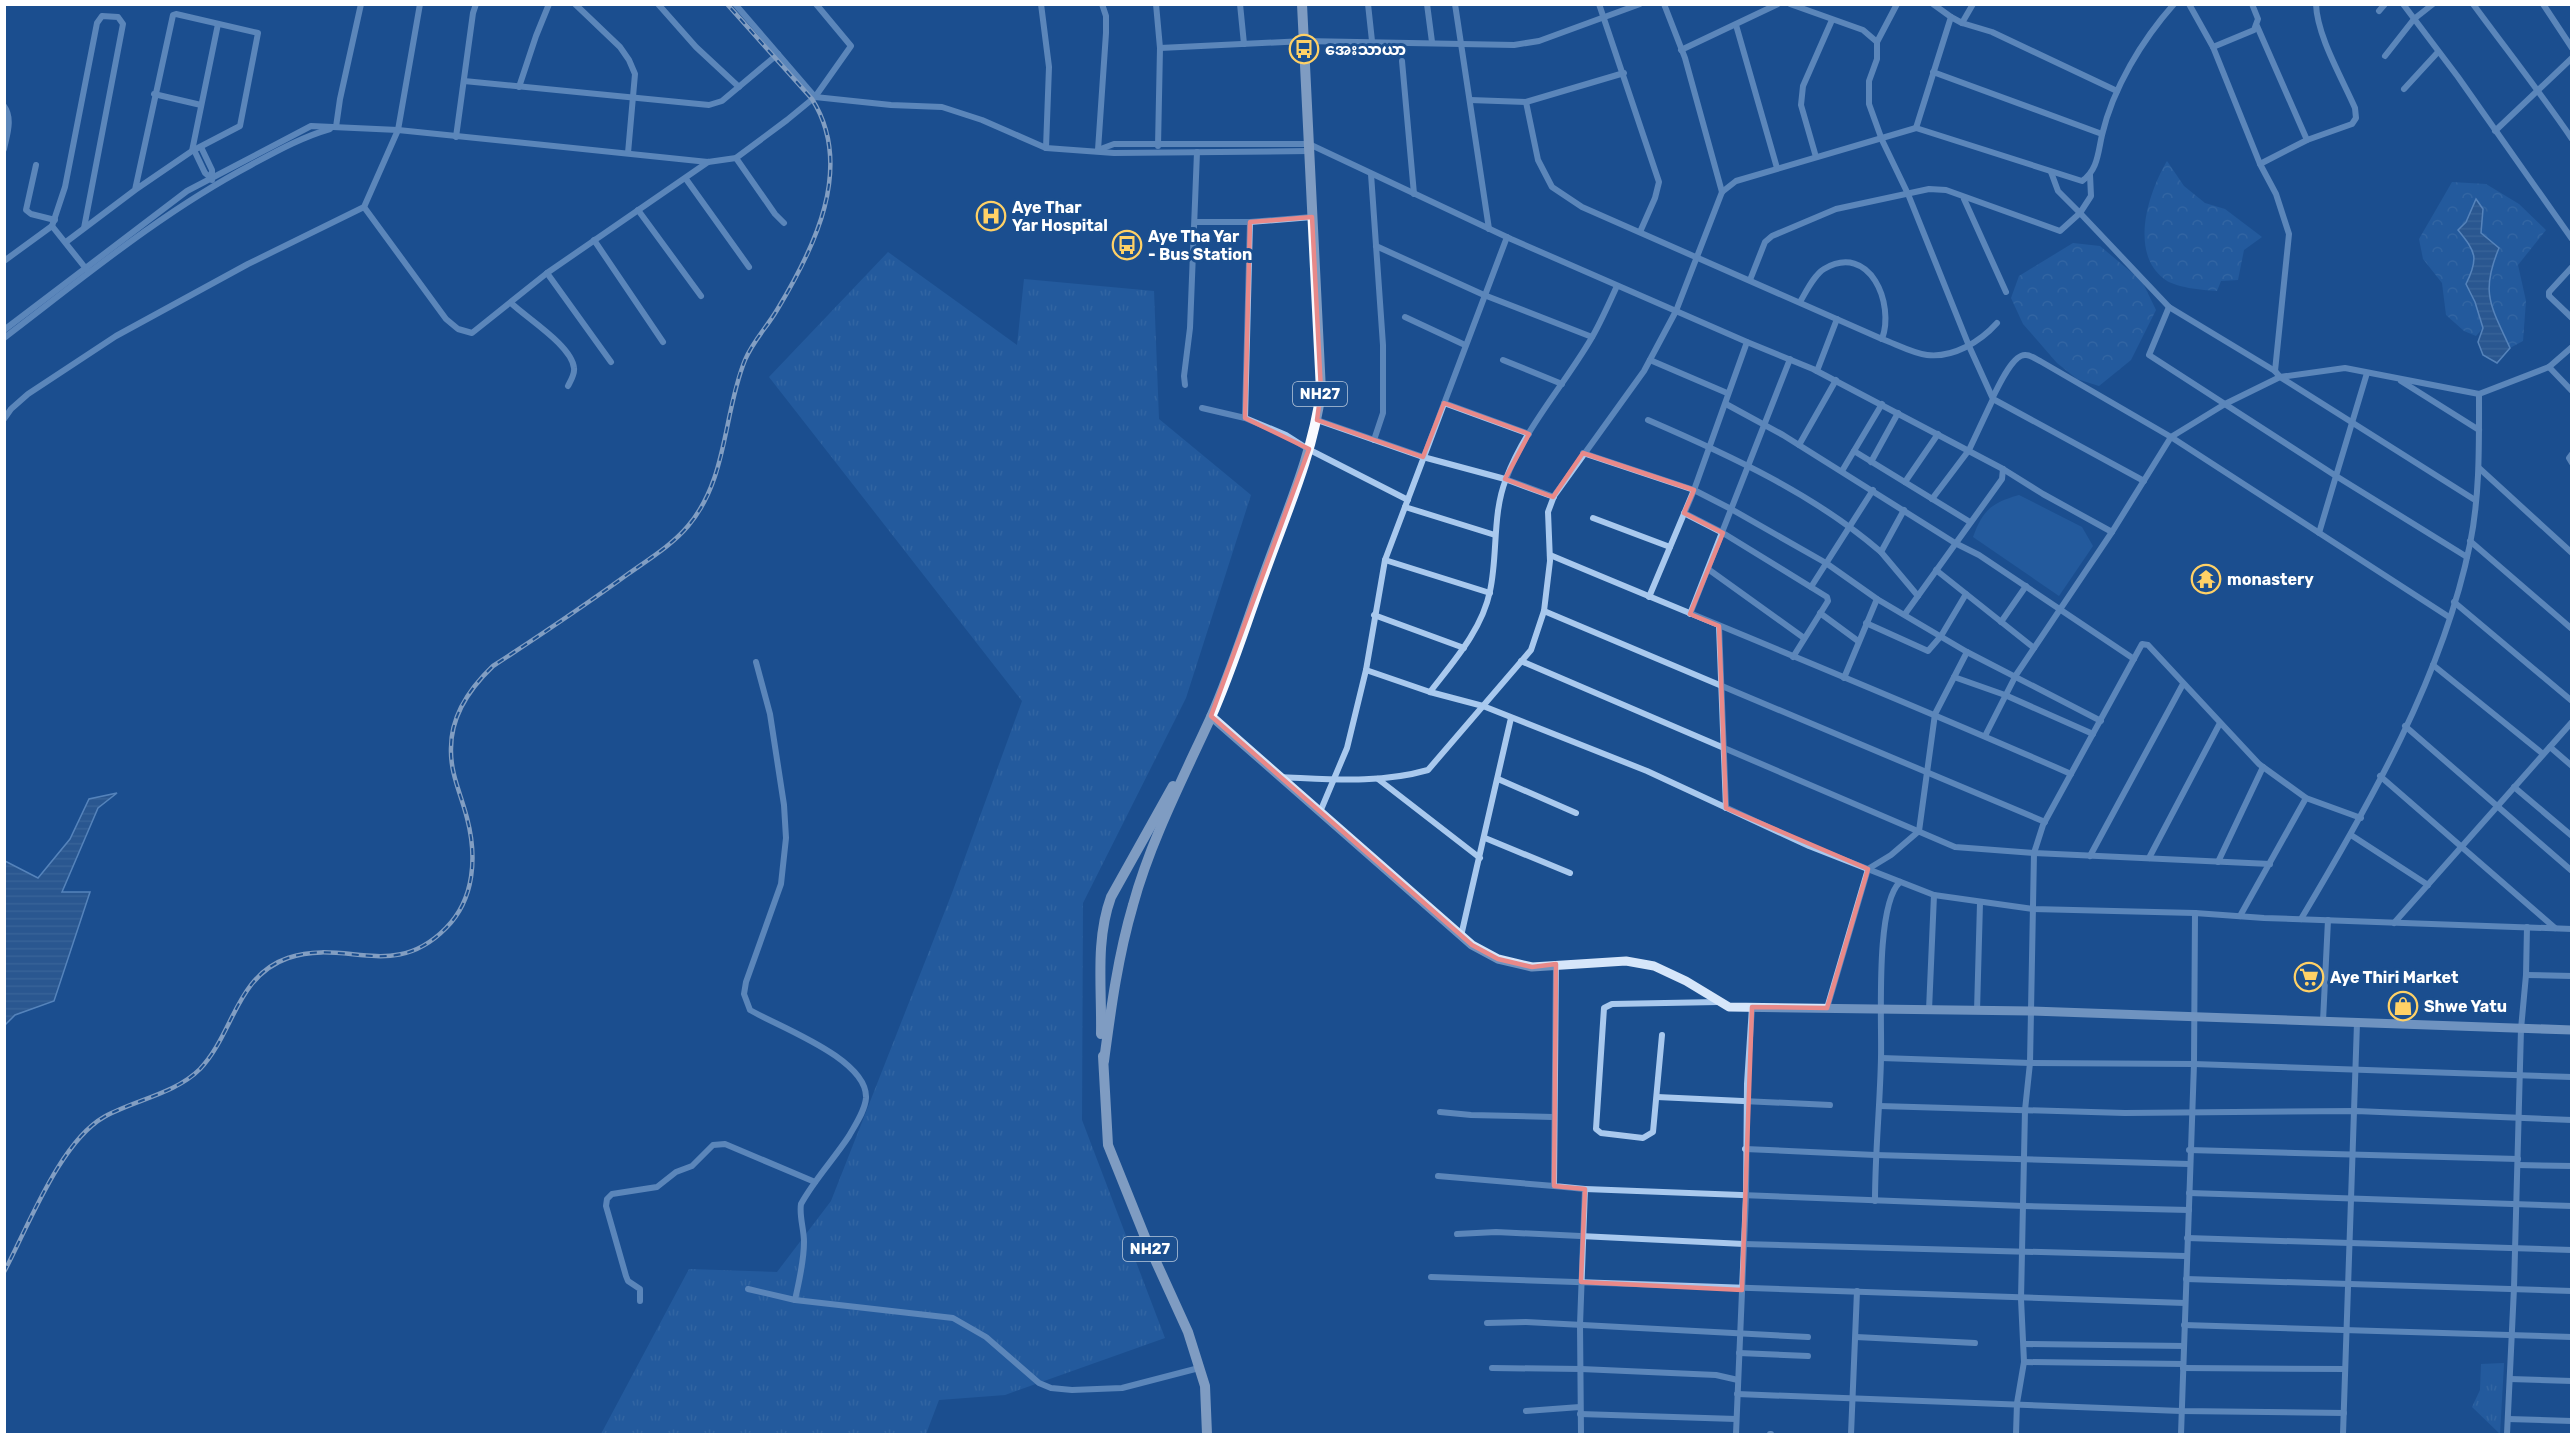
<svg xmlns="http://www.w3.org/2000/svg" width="2576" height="1439" font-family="Rubik,'Noto Sans Myanmar',sans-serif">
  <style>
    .grass { fill: url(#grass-tufts) }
    .forest { fill: url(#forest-crowns) }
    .pitch { fill: #2e69ad }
    .water { fill: url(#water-rules); stroke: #9cc4f0; stroke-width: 1.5 }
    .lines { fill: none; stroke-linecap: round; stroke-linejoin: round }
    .minor { stroke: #a9c9ee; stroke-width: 6 }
    .secondary { stroke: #d6e6fa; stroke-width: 9 }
    .trunk { stroke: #f8faff; stroke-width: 10 }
    .rail-casing { stroke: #fff; stroke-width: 4.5 }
    .rail { stroke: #1b4f8f; stroke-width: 2; stroke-dasharray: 7; stroke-linecap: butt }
    .marked { fill: none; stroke: #e88989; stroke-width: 4.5; stroke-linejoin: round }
    .labels { text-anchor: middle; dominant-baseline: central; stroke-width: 6; stroke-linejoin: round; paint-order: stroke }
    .shield { fill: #1b4f8f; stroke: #bbcadd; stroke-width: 1.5 }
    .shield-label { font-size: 15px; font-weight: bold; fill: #fff }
    .poi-label { font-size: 16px; font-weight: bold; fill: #fff; stroke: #1b4f8f; text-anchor: start }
  </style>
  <defs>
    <pattern id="grass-tufts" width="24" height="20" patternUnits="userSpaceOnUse" patternTransform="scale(1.5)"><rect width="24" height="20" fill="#2e69ad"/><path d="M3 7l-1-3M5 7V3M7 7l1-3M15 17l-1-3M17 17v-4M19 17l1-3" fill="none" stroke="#4d80b9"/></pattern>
    <pattern id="forest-crowns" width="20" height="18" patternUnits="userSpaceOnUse" patternTransform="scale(1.5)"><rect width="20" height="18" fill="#2e69ad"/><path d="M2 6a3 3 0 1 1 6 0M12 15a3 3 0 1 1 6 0" fill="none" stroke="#4d80b9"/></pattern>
    <pattern id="water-rules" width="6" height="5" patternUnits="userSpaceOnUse" patternTransform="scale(1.5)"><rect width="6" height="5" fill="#3c6290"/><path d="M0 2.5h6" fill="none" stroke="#597aa1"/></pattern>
  </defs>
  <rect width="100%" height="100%" fill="#1b4f8f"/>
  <g class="grass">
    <polygon points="888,252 1017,345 1024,279 1154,291 1159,419 1251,495 1186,698 1083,903 1082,1120 1165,1338 1005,1395 939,1400 926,1434 601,1434 689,1269 777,1272 831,1201 952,893 1022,701 769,377"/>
    <polygon points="2504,1363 2504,1364 2500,1434 2472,1407 2480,1390 2481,1364"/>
  </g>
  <g class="forest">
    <path d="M2167 161 2184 186 2205 203 2225 209 2262 237 2244 250 2238 280 2221 281 2217 291C2203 290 2174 288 2163 278 2129 251 2149 191 2167 161Z"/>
    <path d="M2452 182 2486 184 2519 204 2546 230 2518 265 2526 301 2523 341 2510 348C2491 306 2480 293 2499 248L2481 233 2483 209 2476 200 2465 222 2458 230C2476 252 2479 258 2466 284L2475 302 2483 328 2476 336 2464 331 2446 315 2442 283 2423 259 2419 239Z"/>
    <polygon points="2073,243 2100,246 2142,281 2156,310 2131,360 2099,386 2077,379 2057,363 2023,324 2011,298 2019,276"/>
  </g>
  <path class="pitch" d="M2019 495 2082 527 2093 546 2059 596 1973 537C1983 510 1991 503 2019 495Z"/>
  <g class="water">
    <path d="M2476 199 2483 209 2481 233 2499 248C2480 293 2491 306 2510 348L2497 363 2483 355 2478 342 2483 328 2475 302 2466 284C2479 258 2476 252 2458 230L2466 222Z"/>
    <polygon points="117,793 98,808 62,892 90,892 54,1001 15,1015 5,1025 5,861 38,878 70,839 89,799"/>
  </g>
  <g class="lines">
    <g class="minor">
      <polyline points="575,4 620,47 629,60 635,74 628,153"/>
      <polyline points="658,4 696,47 739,87"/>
      <polyline points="735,4 815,97 851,46 816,4"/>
      <polyline points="1041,4 1049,67 1046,148"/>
      <polyline points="1156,4 1160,48 1158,146"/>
      <polyline points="1240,4 1244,44"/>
      <polyline points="1368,4 1372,41"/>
      <polyline points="1427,4 1432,42"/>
      <polyline points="1455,4 1489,229"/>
      <polyline points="1599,4 1659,182 1655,198 1640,232"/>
      <polyline points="1664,4 1685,58 1722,192"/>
      <polyline points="1790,4 1863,30 1877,42 1877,59 1869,81 1869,104 1882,140 1908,194 1969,346 1993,399 1969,450 1932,499"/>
      <polyline points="2189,4 2213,47 2260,164 2276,194 2289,234 2275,371"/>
      <polyline points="2403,4 2458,77 2572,239"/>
      <path d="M2473 4C2506 49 2540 92 2572 139"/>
      <polyline points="2543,4 2572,48"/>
      <polyline points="2379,11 2385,4"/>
      <polyline points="1951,17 1962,23 1992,32 2117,91"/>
      <polyline points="1962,23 1973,4"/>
      <polyline points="1736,25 1777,168"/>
      <polyline points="2257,26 2307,140"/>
      <polyline points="1877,42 1897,4"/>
      <polyline points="2213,47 2254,30 2258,19 2252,4"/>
      <polyline points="1160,48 1304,41 1514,45 1539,41 1640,4"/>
      <polyline points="1681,50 1778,4"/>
      <polyline points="2385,56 2414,19 2433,4"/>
      <polyline points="1402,61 1414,194"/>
      <polyline points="1933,72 2102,134"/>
      <polyline points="464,81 709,105 722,101 778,54"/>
      <polyline points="519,87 536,36 549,4"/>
      <polyline points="2404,89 2438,52"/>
      <polyline points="154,94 201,105"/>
      <polyline points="1470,100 1526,102 1624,73"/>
      <path d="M1526 102 1538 160 1552 187 1582 207 1882 339C1896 344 1912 353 1927 355 1953 358 1980 342 1997 323"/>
      <path d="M4 106C13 118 7 135 4 149"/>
      <polyline points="336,127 340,99 361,4"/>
      <polyline points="1916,128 1951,17 1933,4"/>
      <polyline points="2495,131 2572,58"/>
      <polyline points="456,137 473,13 476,4"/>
      <polyline points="201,147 212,170 212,180"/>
      <polyline points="194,150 205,173 211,178"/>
      <polyline points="1098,150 1114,144 1309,144 1511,239 1747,342 1813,369 2003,469 2043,494 2112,532 2171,437 2225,404 2280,377 2345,368 2479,394 2549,367 2572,347"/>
      <polyline points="1098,150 1106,33 1106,16 1102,4"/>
      <polyline points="192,151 218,24"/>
      <polyline points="1816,157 1801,105 1803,86 1832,20"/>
      <polyline points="736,158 775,214 784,223"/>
      <path d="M2260 164 2307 140 2352 124 2356 118 2355 108C2342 78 2317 36 2316 4"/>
      <polyline points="36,165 26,210 31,214 55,220"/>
      <polyline points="2051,172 2058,191 2080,213 2091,196 2090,175"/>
      <polyline points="1371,174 1383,345 1383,413 1374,440"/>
      <polyline points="686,179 749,267"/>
      <polyline points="1964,199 2006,292"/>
      <polyline points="364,207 446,319 458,329 472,333 547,273 708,162"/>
      <polyline points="638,210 701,296"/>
      <polyline points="1195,222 1250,222 1312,217"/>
      <polyline points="52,226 65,187 97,23 102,16 118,17 123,24 84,228"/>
      <polyline points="594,240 663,342"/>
      <polyline points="66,242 135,190 192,151 240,126 258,33 176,14 173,15 135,190"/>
      <polyline points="1376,246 1484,295 1592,337"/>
      <polyline points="4,261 52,226 87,270"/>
      <polyline points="2572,267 2549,292 2549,296 2572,318"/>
      <polyline points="547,273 611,362"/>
      <polyline points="1750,280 1765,242 1772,236 1836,209 1929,189 1946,190 2060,231 2080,213 2169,307 2275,371 2280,377 2475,500"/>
      <path d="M1800 302C1806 292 1814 275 1824 269 1870 242 1895 304 1882 339"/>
      <path d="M511 303C528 319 572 346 574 368 575 374 571 380 568 386"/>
      <polyline points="2169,307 2149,355 2336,476 2367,373"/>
      <polyline points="1405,317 1465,345"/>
      <polyline points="4,330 187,191 311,126 398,130 708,162 736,158 787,120 815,97 891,105 942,107 982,120 1046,148 1114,153 1309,151"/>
      <path d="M4 338C84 277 162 212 251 165 277 151 302 137 330 129"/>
      <polyline points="1503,360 1562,384"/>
      <polyline points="1650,360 1727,393"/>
      <polyline points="2549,367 2572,391"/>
      <polyline points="1817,371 1837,319"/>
      <polyline points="2401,381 2479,430"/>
      <polyline points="1185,385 1184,376 1190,328 1197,152"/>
      <path d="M1993 397C1998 387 2013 353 2026 355 2030 355 2036 359 2040 361L2171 437 2449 617"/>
      <polyline points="1993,399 2144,481"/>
      <polyline points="1444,403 1529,434"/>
      <polyline points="1726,404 1783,435 1955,543 1979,555 2134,659"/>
      <polyline points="1202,408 1245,418 1286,435 1308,449 1408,500"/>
      <polyline points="1245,418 1250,222"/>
      <polyline points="4,419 11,409 28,394 116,336 248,264 364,207 398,130 420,4"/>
      <polyline points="1317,420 1423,457 1505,479 1554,497"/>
      <path d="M1648 420C1729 455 1814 494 1881 552L1904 510"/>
      <polyline points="1799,445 1836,380"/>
      <polyline points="1854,451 1970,522"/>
      <polyline points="1583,453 1694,490 1731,509 1826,563 1877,599 1967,652 2101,721"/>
      <polyline points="2572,454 2569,458 2572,463"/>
      <polyline points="1871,462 1898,413"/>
      <polyline points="2479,468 2572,553"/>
      <polyline points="1842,471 1882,404"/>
      <polyline points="1905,482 1938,434"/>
      <polyline points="1405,507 1495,535"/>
      <polyline points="1684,513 1723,533 1827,597 1828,601 1793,657"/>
      <polyline points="1593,518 1670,547"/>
      <polyline points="2319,533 2336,476 2467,557"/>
      <polyline points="2470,541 2572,629"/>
      <polyline points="1881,552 1918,596"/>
      <path d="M1550 555C1724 628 1899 698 2071 774"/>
      <polyline points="1385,560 1490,593"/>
      <polyline points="1708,569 1804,638"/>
      <polyline points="1936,570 2034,648"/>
      <polyline points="1811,587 1873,490"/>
      <polyline points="1649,597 1694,490 1747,342"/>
      <polyline points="2454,602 2572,701"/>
      <polyline points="1544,611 2045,822"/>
      <polyline points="1820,613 1858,641"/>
      <polyline points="1690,614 1790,359"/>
      <polyline points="1905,614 2002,479 2003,469"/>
      <polyline points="1374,615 1464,648"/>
      <polyline points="2001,622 2026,586"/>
      <polyline points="1866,623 1928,651 1941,636 1966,594"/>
      <polyline points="1719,626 1726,808"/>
      <polyline points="1521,661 1955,847 2034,853 2270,864"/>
      <path d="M756 662 770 714 784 805 786 838 781 884 746 982 744 994 750 1010C779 1027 868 1059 866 1098 865 1111 855 1125 849 1136 834 1159 814 1180 801 1204 799 1216 804 1229 804 1242 804 1262 799 1281 795 1300"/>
      <polyline points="2433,665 2543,754"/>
      <polyline points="1366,670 1430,692 1483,706 1647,771 1809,846 1934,895 2033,909 2195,913 2264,918 2572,929"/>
      <polyline points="1954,677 2005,695 2093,734"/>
      <polyline points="1844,678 1877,599"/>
      <path d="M1430 692C1453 662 1482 630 1490 591 1498 555 1492 514 1506 479 1525 428 1564 385 1591 339 1601 322 1609 303 1617 286"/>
      <polyline points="2405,726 2572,871"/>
      <polyline points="1985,736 2016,675 2112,532"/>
      <polyline points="2550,747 2572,766"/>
      <polyline points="2380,776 2555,928"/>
      <path d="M1279 777C1330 779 1379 784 1428 770L1531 650 1544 611 1550 561 1548 512 1554 496 1644 371 1676 311 1722 192 1736 181 1916 128 2082 181C2098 170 2098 152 2102 135 2113 88 2142 40 2174 4"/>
      <polyline points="1378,779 1480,858"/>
      <polyline points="1498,779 1576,813"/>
      <polyline points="2514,787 2572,836"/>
      <polyline points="1320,812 1347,748 1366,670 1385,560 1507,237"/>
      <polyline points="2351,835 2428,885"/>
      <polyline points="1485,838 1570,873"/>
      <polyline points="2090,856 2183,684"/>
      <polyline points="2149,858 2220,723"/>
      <polyline points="2218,862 2263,767"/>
      <polyline points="2240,916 2306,798"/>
      <path d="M2301 919C2369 805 2443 676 2470 544 2480 495 2479 444 2479 394"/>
      <polyline points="2394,923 2572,722"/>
      <polyline points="1461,936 1511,718"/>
      <polyline points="1556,964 1554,1186 1585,1189 1580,1325 1581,1434"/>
      <polyline points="2526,975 2572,976"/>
      <polyline points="1827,1008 1868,869 1891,855 1919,831 1935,714 1967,652"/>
      <polyline points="1929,1010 1934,895"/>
      <polyline points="1977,1011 1980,903"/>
      <polyline points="2323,1021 2328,920"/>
      <polyline points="1662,1035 1653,1132 1643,1138 1601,1133 1596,1129 1604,1008 1612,1004 1718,1002"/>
      <polyline points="1881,1058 2030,1063 2194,1064 2572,1077"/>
      <polyline points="1657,1097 1830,1105"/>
      <polyline points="1879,1106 2125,1113 2356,1111 2572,1120"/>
      <polyline points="1440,1112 1471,1115 1553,1117"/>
      <polyline points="1745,1149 1875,1155 2189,1164"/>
      <polyline points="2189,1150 2518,1159"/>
      <polyline points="2518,1165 2572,1166"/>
      <polyline points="1438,1176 1554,1186"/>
      <polyline points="1585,1189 2023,1206 2189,1210"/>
      <polyline points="2189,1193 2572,1206"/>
      <path d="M1875 1201C1875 1153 1880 1106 1881 1058 1882 1021 1875 905 1900 882"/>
      <polyline points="1457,1234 1496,1232 1744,1244 2185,1256"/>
      <polyline points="2187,1238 2572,1250"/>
      <polyline points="1431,1277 2185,1303"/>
      <polyline points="2186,1279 2572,1291"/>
      <polyline points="748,1289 795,1300 953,1318 986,1337 1039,1383 1051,1388 1072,1390 1122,1388 1199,1368"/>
      <polyline points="640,1301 640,1289 628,1281 626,1276 606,1206 607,1199 612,1194 657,1187 676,1172 692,1166 713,1145 725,1144 815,1182"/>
      <polyline points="1487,1323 1526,1322 1808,1337"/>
      <polyline points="2184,1325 2572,1337"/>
      <polyline points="1856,1337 1975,1343"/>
      <polyline points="2024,1344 2184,1346"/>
      <polyline points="1739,1353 1808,1356"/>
      <polyline points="2024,1362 2183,1364"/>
      <polyline points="1492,1368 1581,1369 1716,1375 1738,1380"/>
      <polyline points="2183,1368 2345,1369"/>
      <polyline points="2510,1379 2572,1381"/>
      <polyline points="1737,1394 2181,1411 2344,1413"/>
      <polyline points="1526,1411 1580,1407"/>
      <polyline points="1580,1414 1736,1419"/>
      <polyline points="2508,1419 2572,1421"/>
      <polyline points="1736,1434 1746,1196 1747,1084 1752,1007"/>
      <polyline points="1770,1434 1771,1434"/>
      <polyline points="1851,1434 1857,1291"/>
      <polyline points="2016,1434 2017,1403 2024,1362 2021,1299 2025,1110 2030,1063 2034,853 2043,825 2142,644 2148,645 2259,764 2306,798 2361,818"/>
      <polyline points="2181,1434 2194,1064 2195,913"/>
      <polyline points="2343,1434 2357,1023"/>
      <polyline points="2507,1434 2514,1288 2521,1029 2526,975 2527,927"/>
    </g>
    <polyline class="secondary" points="1211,716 1472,945 1498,959 1532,967 1626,961 1654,966 1686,981 1729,1007 2031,1011 2572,1030"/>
    <g class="trunk">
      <path d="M1101 1034C1102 988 1095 941 1111 897L1173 786"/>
      <polyline points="1103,1056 1108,1145 1147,1242 1188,1332 1205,1386 1207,1434"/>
      <path d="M1104 1061C1111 1008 1118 956 1133 905 1150 842 1184 776 1211 717 1232 670 1247 620 1265 572 1286 513 1313 454 1321 391L1302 4"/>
    </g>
    <g class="rail-casing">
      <path id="rail" d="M4 1272C28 1227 60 1142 104 1117 134 1100 175 1094 200 1069 234 1033 236 976 288 958 346 938 393 982 446 928 475 899 477 856 467 818 461 794 450 773 451 748 451 715 470 688 493 666 539 636 584 606 628 574 649 559 672 545 688 526 728 479 723 414 745 360 753 341 767 327 777 310 814 249 855 167 812 99L727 4"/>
    </g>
    <use href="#rail" class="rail"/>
  </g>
  <path d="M0 0H2576V1439H0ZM1312 217 1321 391 1317 420 1423 457 1444 403 1529 434 1505 479 1553 497 1583 453 1694 490 1684 513 1723 533 1690 614 1719 626 1726 808 1868 869 1827 1008 1752 1007 1742 1290 1581 1282 1585 1189 1554 1186 1556 964 1532 967 1498 959 1472 945 1211 716 1309 449 1245 418 1250 222Z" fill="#1b4f8f" fill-opacity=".55" fill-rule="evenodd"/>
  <path class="marked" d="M1312 217 1321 391 1317 420 1423 457 1444 403 1529 434 1505 479 1553 497 1583 453 1694 490 1684 513 1723 533 1690 614 1719 626 1726 808 1868 869 1827 1008 1752 1007 1742 1290 1581 1282 1585 1189 1554 1186 1556 964 1532 967 1498 959 1472 945 1211 716 1309 449 1245 418 1250 222Z"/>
  <defs>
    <g id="bus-ring" transform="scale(1.5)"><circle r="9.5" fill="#1b4f8f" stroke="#ffd166" stroke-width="1.5"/><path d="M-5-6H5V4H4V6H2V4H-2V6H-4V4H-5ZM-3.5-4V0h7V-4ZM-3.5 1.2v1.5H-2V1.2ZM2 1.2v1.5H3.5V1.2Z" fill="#ffd166"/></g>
    <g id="hospital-ring" transform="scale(1.5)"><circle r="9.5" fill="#1b4f8f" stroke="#ffd166" stroke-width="1.5"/><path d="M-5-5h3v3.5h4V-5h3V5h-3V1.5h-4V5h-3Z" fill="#ffd166"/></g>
    <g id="temple-ring" transform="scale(1.5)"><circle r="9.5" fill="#1b4f8f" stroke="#ffd166" stroke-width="1.5"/><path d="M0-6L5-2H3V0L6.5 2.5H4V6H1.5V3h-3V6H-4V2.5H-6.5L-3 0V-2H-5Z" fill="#ffd166"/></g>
    <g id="supermarket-ring" transform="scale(1.5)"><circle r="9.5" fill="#1b4f8f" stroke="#ffd166" stroke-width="1.5"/><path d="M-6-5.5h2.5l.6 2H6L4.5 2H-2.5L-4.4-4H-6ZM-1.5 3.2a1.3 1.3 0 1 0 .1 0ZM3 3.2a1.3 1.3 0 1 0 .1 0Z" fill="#ffd166"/></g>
    <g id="shop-ring" transform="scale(1.5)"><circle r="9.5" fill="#1b4f8f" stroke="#ffd166" stroke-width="1.5"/><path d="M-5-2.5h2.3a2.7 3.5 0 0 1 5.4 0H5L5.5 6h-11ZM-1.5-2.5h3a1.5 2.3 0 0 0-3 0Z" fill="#ffd166"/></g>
  </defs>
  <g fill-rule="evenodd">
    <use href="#bus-ring" x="1304" y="49"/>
    <use href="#hospital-ring" x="991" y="216"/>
    <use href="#bus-ring" x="1127" y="245"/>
    <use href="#temple-ring" x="2206" y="579"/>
    <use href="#supermarket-ring" x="2309" y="977"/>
    <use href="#shop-ring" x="2403" y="1006"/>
  </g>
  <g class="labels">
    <g class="shield">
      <rect x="1293" y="382" width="54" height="24" rx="4.5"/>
      <rect x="1123" y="1237" width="54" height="24" rx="4.5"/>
    </g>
    <g class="shield-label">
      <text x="1320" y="394">NH27</text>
      <text x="1150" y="1249">NH27</text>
    </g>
    <g class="poi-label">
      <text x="1325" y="49">အေးသာယာ</text>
      <text x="1012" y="207">Aye Thar<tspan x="1012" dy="18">Yar Hospital</tspan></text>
      <text x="1148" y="236">Aye Tha Yar<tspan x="1148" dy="18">- Bus Station</tspan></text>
      <text x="2227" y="579">monastery</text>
      <text x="2330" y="977">Aye Thiri Market</text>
      <text x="2424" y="1006">Shwe Yatu</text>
    </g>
  </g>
  <rect width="2576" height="1439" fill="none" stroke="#ffffff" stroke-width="12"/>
</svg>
